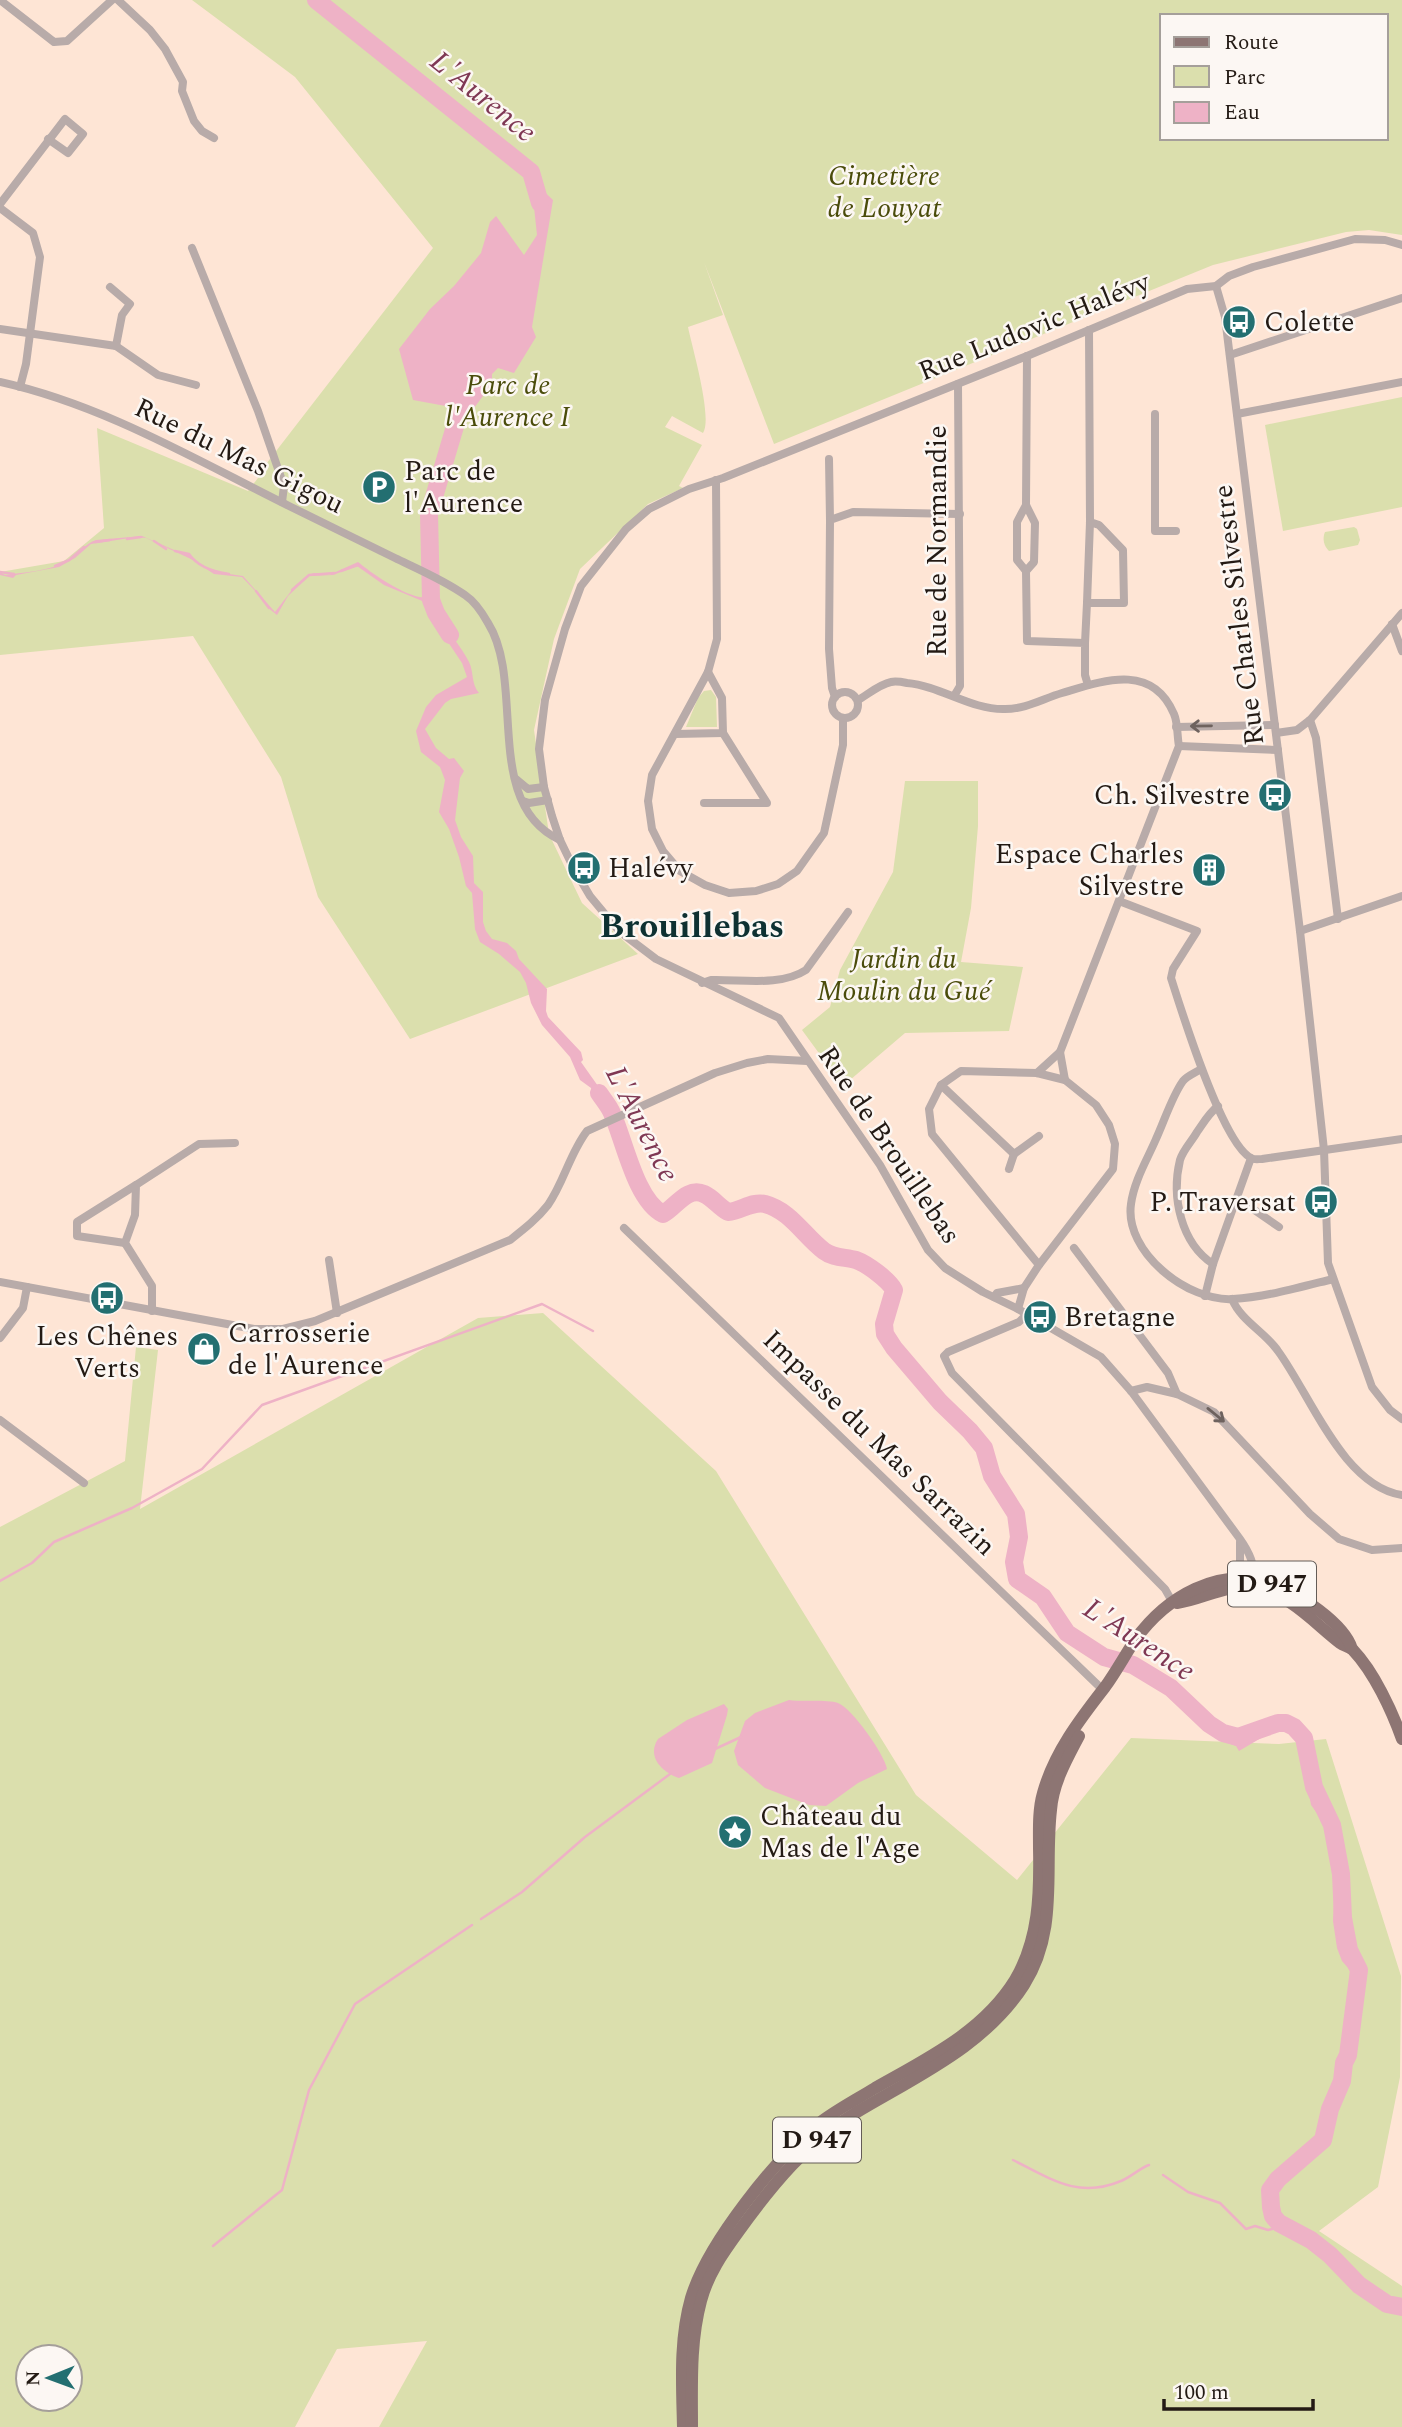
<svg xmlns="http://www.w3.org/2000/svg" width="1402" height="2427" font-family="Spectral,serif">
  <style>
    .green { fill: #dbdfad; fill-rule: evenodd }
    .water { fill: #eeb2c6 }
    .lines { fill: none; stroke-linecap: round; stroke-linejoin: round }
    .stream { stroke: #eeb2c6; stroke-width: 2.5 }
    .river { stroke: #eeb2c6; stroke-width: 18 }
    .minor { stroke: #b8aba9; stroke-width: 8 }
    .primary { stroke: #8d7573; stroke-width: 12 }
    .oneway { stroke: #6e625e }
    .labels { text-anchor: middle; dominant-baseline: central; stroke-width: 5; stroke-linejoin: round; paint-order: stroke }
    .shield { fill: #fcf7f3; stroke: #645c57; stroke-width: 2 }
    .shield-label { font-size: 26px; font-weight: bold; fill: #231a14 }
    .park-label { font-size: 28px; font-style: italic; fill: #4a4c0a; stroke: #fcf7f3 }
    .poi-label { font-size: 28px; fill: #231a14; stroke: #fcf7f3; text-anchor: start }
    .street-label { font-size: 28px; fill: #231a14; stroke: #fcf7f3 }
    .water-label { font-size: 30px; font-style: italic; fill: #7f3854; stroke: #fcf7f3 }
    .district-label { font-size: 35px; font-weight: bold; fill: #0e3132; stroke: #fcf7f3 }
  </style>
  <rect width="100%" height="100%" fill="#fee5d5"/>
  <g class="green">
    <path d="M192 0H1402V235L1369 230 1346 232 1213 265 774 444 704 262 723 315 688 327C692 347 713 418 703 433L672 416 665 427 702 445 679 486 683 488 648 504 580 569 554 639 534 730 549 834 582 903 638 954 410 1039 318 897 281 777 193 636 0 655V572L64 561 104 528 97 428 248 491 264 470 263 468 433 248 295 77ZM1162 16H1386V138H1162Z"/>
    <polygon points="1402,397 1402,507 1283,531 1265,425"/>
    <path d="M1354 527 1357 529 1360 540 1358 545 1329 551C1324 546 1322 539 1325 532Z"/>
    <polygon points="711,690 716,697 717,727 686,727 698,698 704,691"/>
    <polygon points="905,781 978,781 978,826 971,908 961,962 1023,967 1009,1031 905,1033 843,1086 802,1030 830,1007 840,970 893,872"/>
    <path d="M543 1313 716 1471 916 1795 1017 1880 1131 1738 1279 1744 1326 1739 1401 1976 1400 2077 1378 2187 1319 2231 1402 2286V2427H379L427 2341 337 2349 295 2427H0V1527L125 1461 136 1347 158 1350 140 1509 478 1318ZM28 2357H70V2399H28Z"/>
  </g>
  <g class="water">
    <polygon points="531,179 553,200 532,327 536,337 514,373 498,368 492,374 492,384 474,408 451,407 413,400 399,349 430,309 454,286 481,253 490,222 496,216 524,255 537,235"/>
    <path d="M142 536 181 553 189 554 203 567 215 572 243 576 275 612 295 586 309 575 314 573 329 575 358 562C371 573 410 600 426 597V582H430C432 623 452 629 469 662 474 672 471 684 479 693L451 699 445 703 425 729 436 748 449 759 454 758 464 771 460 778 455 820 461 837 473 856 474 883 483 892V922L486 931 492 939 507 943 516 951 519 959 547 989 546 1011 548 1017 581 1052 583 1060 581 1062 615 1110 607 1114 591 1088 580 1080 570 1057 542 1025 531 1003 526 983 520 972 499 954 480 942 475 929 472 893 466 886 459 857 449 829 439 812 445 780 440 767 421 752 416 731 426 707 436 695 467 677 462 663 446 639 427 603 384 585 357 566 333 575 309 576 288 596 277 615 267 607 262 598 242 577 214 574 193 560 146 538 136 537 91 544 75 558 59 567 16 575 13 578 0 575V572L5 575C25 572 50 571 68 561 78 555 84 544 96 540Z"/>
    <path d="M616 1126C624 1149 641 1203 663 1214 675 1208 687 1186 704 1194 713 1198 719 1207 728 1212 741 1211 752 1201 765 1204 791 1211 804 1236 824 1251 833 1258 845 1257 856 1260 867 1264 889 1280 894 1290L884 1324 886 1334 894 1348 940 1402 970 1431 984 1448 993 1477 1016 1514 1019 1537 1014 1562 1017 1579 1043 1597 1067 1633 1104 1657 1115 1659 1111 1665 1077 1647 1062 1632 1037 1597 1021 1587 1008 1573 1015 1537 1014 1515 991 1482 982 1452 975 1441 936 1405 887 1346 879 1329 883 1303 889 1289 888 1286 858 1264 834 1261 824 1257 778 1212C756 1204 749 1213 729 1214 704 1206 711 1190 680 1202 675 1211 670 1220 657 1218 636 1191 623 1160 611 1128Z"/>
    <path d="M1132 1665 1171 1688 1209 1724 1231 1736 1238 1737 1260 1731 1278 1723 1294 1727 1304 1738 1314 1787 1332 1825 1341 1874 1343 1918 1349 1950 1359 1970 1348 2055 1344 2063 1342 2081 1330 2109 1323 2140 1278 2179 1270 2190 1271 2207 1273 2216 1279 2223 1311 2240 1330 2255 1359 2285 1387 2304 1392 2310C1373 2301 1351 2288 1337 2273 1330 2265 1325 2255 1315 2249 1309 2245 1270 2227 1268 2224 1262 2215 1265 2197 1265 2186L1298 2156 1320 2132 1325 2107 1337 2083 1338 2067 1344 2056 1355 1980V1976L1342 1961 1337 1948 1333 1921 1335 1874 1324 1823 1311 1805 1300 1740 1293 1732 1278 1728 1239 1751 1236 1746 1225 1742 1164 1690 1129 1670Z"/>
    <path d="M789 1700C803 1702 826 1699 838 1703 852 1708 885 1755 887 1769L858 1783 826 1806 809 1805 765 1788 738 1765 734 1751 745 1721 755 1713Z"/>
    <path d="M724 1704 728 1709 727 1715 712 1763 679 1778C663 1773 646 1757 658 1739L687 1720Z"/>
  </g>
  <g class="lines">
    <g class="stream">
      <polyline points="127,539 141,537"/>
      <polyline points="154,541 166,549"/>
      <polyline points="96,542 110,540"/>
      <path d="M175 551 189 554C198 567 214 572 229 574"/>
      <polyline points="55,566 69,560 84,547"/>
      <polyline points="341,571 358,565"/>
      <polyline points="0,572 14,574"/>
      <polyline points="292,590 309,575 335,573"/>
      <polyline points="256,591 269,608"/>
      <polyline points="0,1581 32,1563 54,1542 132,1508 202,1469 262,1405 542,1304 593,1331"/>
      <polyline points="715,1749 741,1737"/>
      <polyline points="481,1919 522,1892 585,1837 670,1774"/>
      <path d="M1013 2160C1051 2179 1078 2199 1121 2181 1131 2177 1140 2168 1149 2165"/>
      <polyline points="1163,2175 1188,2192 1220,2203 1246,2229 1255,2226 1268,2230 1272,2229"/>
      <polyline points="213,2246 282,2190 309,2090 355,2004 472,1925"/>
    </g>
    <g class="river">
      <polyline points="316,0 531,172 540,203"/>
      <polyline points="450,635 436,613 431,600 429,514 467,386"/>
      <path d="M599 1093C603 1099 608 1105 611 1111 624 1138 635 1200 663 1214 675 1208 687 1186 704 1194 713 1198 719 1207 728 1212 741 1211 752 1201 765 1204 791 1211 804 1236 824 1251 833 1258 845 1257 856 1260 867 1264 889 1280 894 1290L884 1324 885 1334 894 1348 940 1402 970 1431 984 1448 992 1476 1016 1514 1019 1537 1014 1562 1017 1579 1043 1597 1067 1633 1104 1657 1133 1665 1171 1688 1209 1724 1223 1733 1238 1737 1278 1723H1286L1294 1727 1304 1738 1314 1787 1332 1825 1341 1874 1343 1918 1349 1950 1359 1970 1348 2055 1344 2063 1342 2081 1330 2109 1323 2140 1278 2179 1270 2190 1271 2207 1273 2216 1279 2223 1311 2240 1330 2255 1359 2285 1387 2304 1402 2307"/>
    </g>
    <g class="minor">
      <polyline points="0,0 54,42 67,41 112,0"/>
      <polyline points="118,0 150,30 165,49 183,82 182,91 194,121 202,131 214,138"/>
      <polyline points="0,204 65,119 83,134 68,153 48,139"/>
      <polyline points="0,208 33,233 40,257 26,364 20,387"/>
      <polyline points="192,248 258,411 284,486 282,502"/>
      <polyline points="1216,286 1225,317 1300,931 1324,1150 1328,1263 1372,1387 1390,1410 1402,1419"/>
      <polyline points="110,287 130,304 122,315 116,346"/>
      <polyline points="0,329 116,346 158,375 196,385"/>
      <polyline points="1089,330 1090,522 1087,603 1124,603 1123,550 1099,525 1090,522"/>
      <polyline points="1230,355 1402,298"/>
      <path d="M0 382C104 405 196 460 291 507 326 524 360 541 395 558 418 569 444 580 465 595 474 601 483 614 488 623 526 683 482 804 560 840"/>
      <polyline points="1155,414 1155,531 1176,531"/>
      <polyline points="1237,414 1402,382"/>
      <polyline points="829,459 830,520"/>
      <polyline points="716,480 717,639 708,672 652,775 648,801 652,829 663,851 680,871 705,885 729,893 756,891 778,884 797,871 824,833 843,745 843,718"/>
      <polyline points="1026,505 1017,522 1017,560 1026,571"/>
      <polyline points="1026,571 1034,562 1035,523 1026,505 1027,356"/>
      <polyline points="1026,571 1027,641 1085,643 1085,675 1088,685"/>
      <polyline points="1392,624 1402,651"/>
      <polyline points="1085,643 1087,603"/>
      <circle cx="845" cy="705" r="13"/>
      <polyline points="954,696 960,686 958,384"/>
      <polyline points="835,697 832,688 829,649 830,520 853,512 960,514"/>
      <path d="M858 700C867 695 880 684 891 682 895 681 902 682 907 683 941 686 971 710 1005 709 1026 709 1042 699 1062 693 1102 681 1152 662 1174 714 1178 723 1177 736 1179 746L1060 1052 1065 1080 1096 1105 1109 1125 1115 1144 1113 1169 1039 1265 1024 1288"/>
      <polyline points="1310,720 1316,738 1338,919"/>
      <polyline points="1176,727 1275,725"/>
      <polyline points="1276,733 1297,730 1310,720 1402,613"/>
      <polyline points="675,734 723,733 722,698 708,672"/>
      <polyline points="1179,746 1278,750"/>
      <polyline points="516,779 528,789 544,787"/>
      <polyline points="523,801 529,803 548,800"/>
      <polyline points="704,803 767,803 723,733"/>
      <path d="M1119 901 1197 931 1173 969 1171 978C1182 1012 1222 1143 1251 1158 1254 1160 1258 1159 1262 1159L1402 1139"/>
      <polyline points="1300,931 1402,896"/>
      <path d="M702 983 711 980C741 979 780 987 806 970L848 912"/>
      <path d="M1201 1069C1195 1073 1187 1076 1183 1081 1172 1096 1164 1122 1156 1139 1147 1160 1134 1181 1131 1204 1124 1252 1188 1302 1233 1299 1266 1297 1301 1287 1333 1279"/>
      <polyline points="1037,1073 1060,1052"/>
      <polyline points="941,1085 1014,1154 1039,1136"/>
      <polyline points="1009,1169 1014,1154"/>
      <polyline points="1237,1198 1279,1227"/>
      <polyline points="624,1228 1103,1690"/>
      <polyline points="125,1243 77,1236 77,1222 136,1185"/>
      <polyline points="1074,1248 1168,1373 1177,1394"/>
      <polyline points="329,1260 337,1313"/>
      <path d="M1213 1264C1181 1243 1171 1197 1180 1160 1183 1150 1192 1141 1197 1132 1204 1122 1209 1113 1218 1106"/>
      <polyline points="1039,1265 932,1134 929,1109 941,1085 961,1071 1037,1073 1065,1080"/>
      <path d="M0 1282 254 1329H283L315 1321 510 1240C524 1229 537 1219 548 1205 564 1182 570 1153 587 1131L715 1073 747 1063 768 1059 807 1061"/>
      <polyline points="1205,1296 1213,1264 1251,1158"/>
      <polyline points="994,1297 997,1293 1024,1288 1018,1309"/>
      <path d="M1232 1299C1241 1321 1265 1332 1278 1351 1311 1396 1343 1486 1402 1495"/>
      <polyline points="152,1311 152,1286 125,1243 135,1215 136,1185 199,1144 235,1143"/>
      <polyline points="1026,1315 1019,1322 948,1352 944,1356 952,1373 1165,1589 1173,1603"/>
      <polyline points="0,1338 23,1308 27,1287"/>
      <polyline points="1131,1391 1147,1387 1177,1394 1214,1412 1310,1514 1339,1539 1372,1550 1402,1548"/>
      <polyline points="0,1420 84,1483"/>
      <polyline points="1240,1581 1240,1542"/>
      <path d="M1255 1581C1254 1564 1250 1553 1240 1539L1131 1391 1101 1357 1018 1309 983 1292 945 1268 928 1250 880 1165 779 1018 656 959 619 931 590 896 574 869 560 840 552 816 544 787 539 749 545 700 565 629 581 586 626 529 649 509 689 489 723 478 1027 356 1187 289 1216 286 1229 276 1253 267 1355 239 1385 240 1402 245"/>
    </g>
    <g class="primary">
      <path d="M1177 1603C1204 1599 1227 1583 1255 1588 1290 1594 1314 1623 1340 1643 1344 1646 1350 1647 1353 1650 1374 1672 1392 1711 1402 1739"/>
      <path d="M683 2427C682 2384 679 2340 691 2298 707 2244 777 2156 822 2121 838 2109 857 2099 875 2088 926 2059 983 2032 1015 1980 1039 1939 1040 1894 1039 1848 1039 1830 1038 1810 1043 1793 1054 1753 1080 1719 1105 1687 1116 1672 1125 1655 1135 1640 1166 1597 1219 1565 1273 1584 1298 1593 1344 1623 1352 1649"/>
      <path d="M692 2427C692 2385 690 2342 701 2301 708 2274 723 2253 739 2231 772 2185 808 2141 857 2112 917 2076 985 2046 1024 1985 1059 1930 1044 1870 1051 1810 1053 1783 1067 1759 1079 1736"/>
    </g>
  </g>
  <defs><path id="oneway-shaft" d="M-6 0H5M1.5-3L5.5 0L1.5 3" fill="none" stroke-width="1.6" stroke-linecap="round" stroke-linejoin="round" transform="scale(1.75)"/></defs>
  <g class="oneway">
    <use href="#oneway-shaft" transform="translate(1201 726) rotate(179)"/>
    <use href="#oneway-shaft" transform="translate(1216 1415) rotate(39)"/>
  </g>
  <defs>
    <g id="bus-disc" transform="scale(1.75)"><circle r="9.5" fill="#236f71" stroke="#fcf7f3"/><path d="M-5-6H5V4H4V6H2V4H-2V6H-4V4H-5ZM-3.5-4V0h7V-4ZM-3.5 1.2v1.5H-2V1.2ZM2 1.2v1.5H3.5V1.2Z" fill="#fff"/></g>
    <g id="parking-disc" transform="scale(1.75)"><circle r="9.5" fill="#236f71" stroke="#fcf7f3"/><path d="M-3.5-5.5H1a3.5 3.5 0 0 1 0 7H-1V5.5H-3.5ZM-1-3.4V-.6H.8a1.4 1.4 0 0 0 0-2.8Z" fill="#fff"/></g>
    <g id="building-disc" transform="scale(1.75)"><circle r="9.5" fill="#236f71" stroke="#fcf7f3"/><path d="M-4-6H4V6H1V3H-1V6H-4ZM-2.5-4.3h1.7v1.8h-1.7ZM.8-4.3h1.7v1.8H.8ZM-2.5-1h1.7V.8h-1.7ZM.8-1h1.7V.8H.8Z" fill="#fff"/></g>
    <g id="shop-disc" transform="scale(1.75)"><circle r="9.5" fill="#236f71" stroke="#fcf7f3"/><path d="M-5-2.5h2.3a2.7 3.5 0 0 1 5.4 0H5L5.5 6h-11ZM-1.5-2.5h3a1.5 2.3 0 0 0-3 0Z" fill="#fff"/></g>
    <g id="sight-disc" transform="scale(1.75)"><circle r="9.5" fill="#236f71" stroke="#fcf7f3"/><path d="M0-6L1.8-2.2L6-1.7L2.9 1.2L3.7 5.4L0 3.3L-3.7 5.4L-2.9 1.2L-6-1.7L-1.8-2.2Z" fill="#fff"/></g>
  </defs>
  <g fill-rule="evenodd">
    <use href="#bus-disc" x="1239" y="322"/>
    <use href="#parking-disc" x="379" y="487"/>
    <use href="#bus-disc" x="1275" y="795"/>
    <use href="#bus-disc" x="584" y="868"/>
    <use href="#building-disc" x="1209" y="870"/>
    <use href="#bus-disc" x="1321" y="1202"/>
    <use href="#bus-disc" x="107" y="1298"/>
    <use href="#bus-disc" x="1040" y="1317"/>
    <use href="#shop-disc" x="204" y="1349"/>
    <use href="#sight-disc" x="735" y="1832"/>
  </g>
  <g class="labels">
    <g class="shield">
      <rect x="1228" y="1561.5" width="88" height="45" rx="5"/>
      <rect x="773" y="2117.5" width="88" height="45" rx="5"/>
    </g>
    <g class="shield-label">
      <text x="1272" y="1584">D 947</text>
      <text x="817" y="2140">D 947</text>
    </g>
    <g class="park-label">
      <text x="884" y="176">Cimetière<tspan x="884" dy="32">de Louyat</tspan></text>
      <text x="508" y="385">Parc de<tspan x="508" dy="32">l'Aurence I</tspan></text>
      <text x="904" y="959">Jardin du<tspan x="904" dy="32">Moulin du Gué</tspan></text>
    </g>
    <g class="poi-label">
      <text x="1264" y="322">Colette</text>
      <text x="404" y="471">Parc de<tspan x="404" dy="32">l'Aurence</tspan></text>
      <text x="1250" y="795" text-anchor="end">Ch. Silvestre</text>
      <text x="1184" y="854" text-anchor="end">Espace Charles<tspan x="1184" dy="32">Silvestre</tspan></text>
      <text x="608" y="868">Halévy</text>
      <text x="1296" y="1202" text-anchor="end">P. Traversat</text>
      <text x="1064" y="1317">Bretagne</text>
      <text x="228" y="1333">Carrosserie<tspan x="228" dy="32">de l'Aurence</tspan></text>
      <text x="107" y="1336" text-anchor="middle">Les Chênes<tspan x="107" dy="32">Verts</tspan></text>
      <text x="760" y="1816">Château du<tspan x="760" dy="32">Mas de l'Age</tspan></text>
    </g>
    <g class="street-label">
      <text transform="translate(1034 327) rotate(-22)">Rue Ludovic Halévy</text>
      <text transform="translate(239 456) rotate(26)">Rue du Mas Gigou</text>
      <text transform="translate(937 541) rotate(-90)">Rue de Normandie</text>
      <text transform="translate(1239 615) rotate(-97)">Rue Charles Silvestre</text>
      <text transform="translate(889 1145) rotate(56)">Rue de Brouillebas</text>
      <text transform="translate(879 1443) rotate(44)">Impasse du Mas Sarrazin</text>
    </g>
    <g class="water-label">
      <text transform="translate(483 97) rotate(39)">L'Aurence</text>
      <text transform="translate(642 1124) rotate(63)">L'Aurence</text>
      <text transform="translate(1139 1640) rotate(33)">L'Aurence</text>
    </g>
    <g class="district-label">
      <text x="692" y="926">Brouillebas</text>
    </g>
  </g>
  <rect x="1160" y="14" width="228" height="126" fill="#fcf7f3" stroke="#a59f9a" stroke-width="2"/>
  <rect x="1174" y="37" width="35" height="10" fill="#8d7573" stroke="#a59f9a" stroke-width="2"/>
  <text x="1224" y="49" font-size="21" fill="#231a14">Route</text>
  <rect x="1174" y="66" width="35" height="21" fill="#dbdfad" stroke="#a59f9a" stroke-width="2"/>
  <text x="1224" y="84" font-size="21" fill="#231a14">Parc</text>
  <rect x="1174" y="102" width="35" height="21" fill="#eeb2c6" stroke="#a59f9a" stroke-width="2"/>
  <text x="1224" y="119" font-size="21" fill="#231a14">Eau</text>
  <g transform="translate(49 2378) rotate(269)"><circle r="33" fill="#fcf7f3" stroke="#a59f9a" stroke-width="2"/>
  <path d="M0-5L12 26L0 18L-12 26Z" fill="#236f71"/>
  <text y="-10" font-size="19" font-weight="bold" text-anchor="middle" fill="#231a14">N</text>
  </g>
  <path d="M1164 2399v10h149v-10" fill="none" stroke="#231a14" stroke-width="3.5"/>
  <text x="1174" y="2399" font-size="21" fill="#231a14" stroke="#fcf7f3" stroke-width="5" paint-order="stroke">100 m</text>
</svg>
